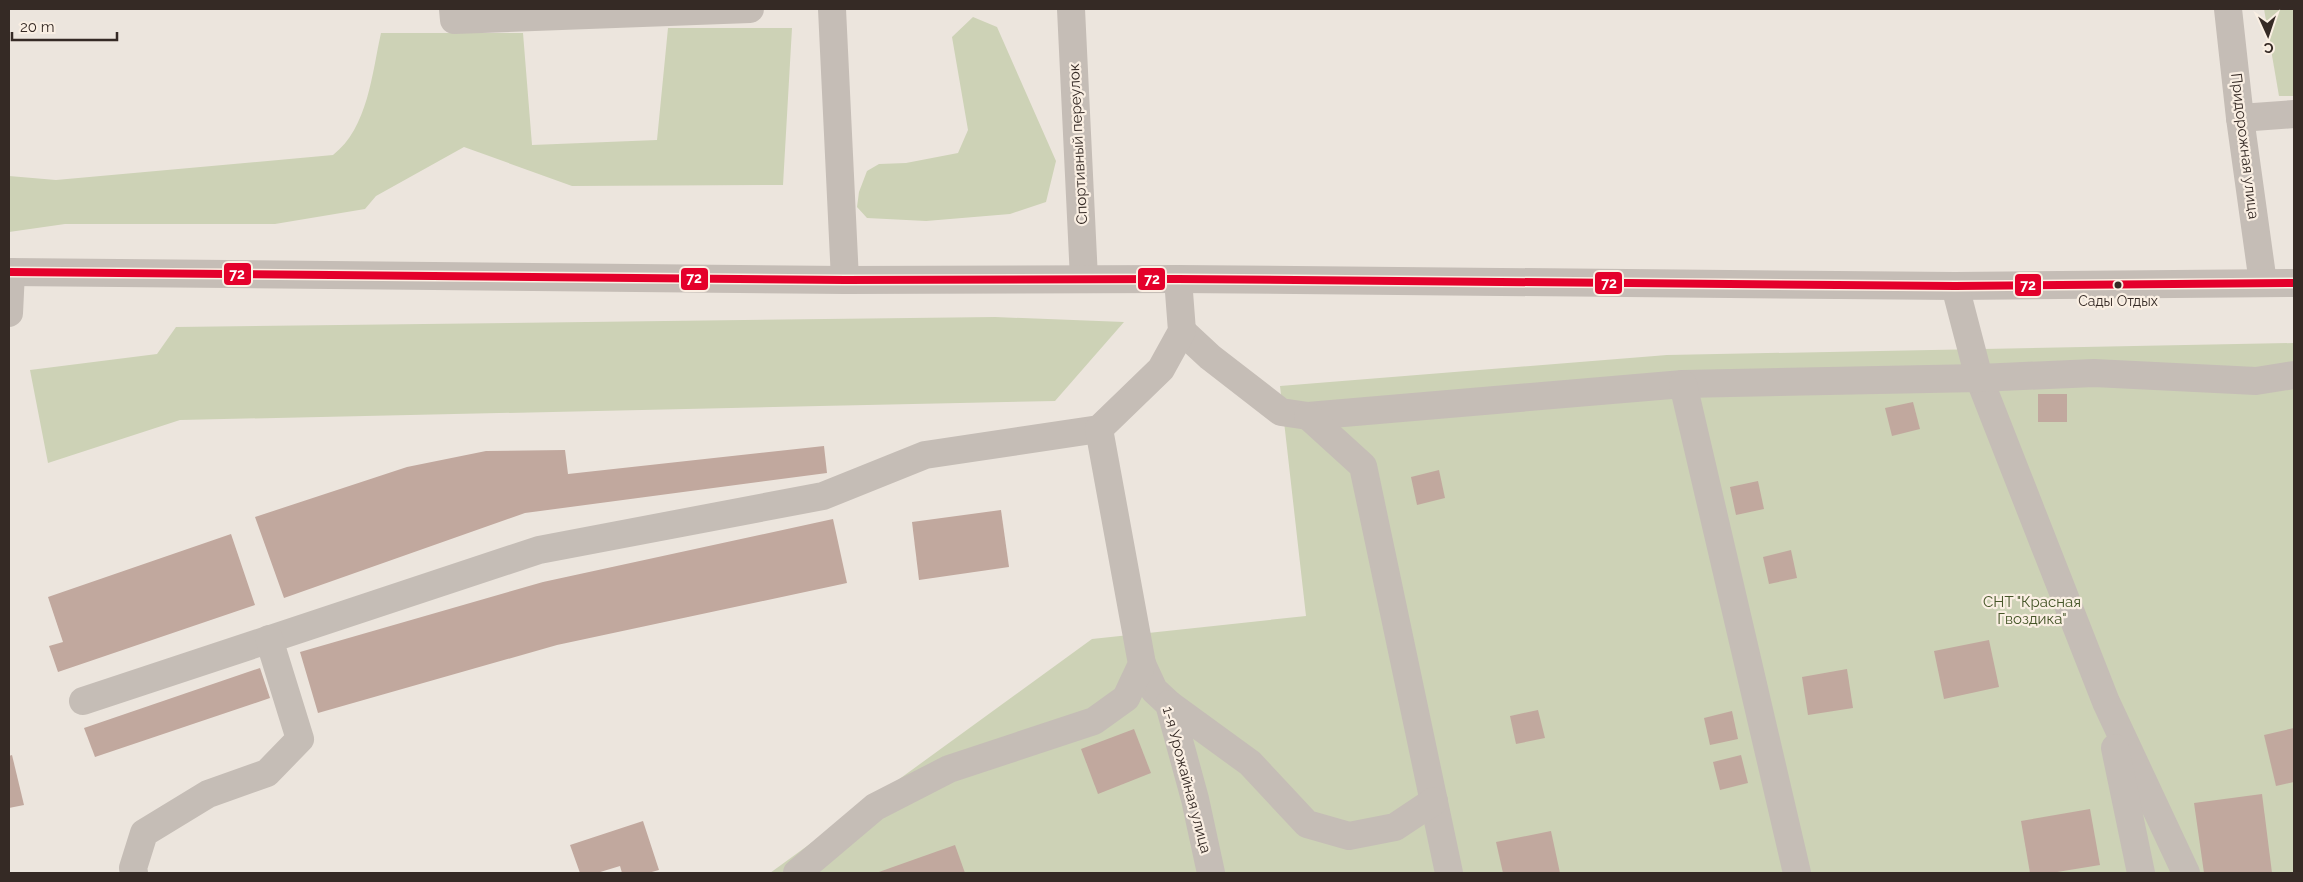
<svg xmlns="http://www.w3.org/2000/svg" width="2303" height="882" font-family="Raleway,sans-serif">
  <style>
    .green { fill: #cdd2b6 }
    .building { fill: #c1a89e }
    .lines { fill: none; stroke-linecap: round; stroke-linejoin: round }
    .minor { stroke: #c5bdb6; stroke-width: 28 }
    .bus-1-casing { stroke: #faefe3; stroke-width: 11 }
    .bus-1 { stroke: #e4002b; stroke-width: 8 }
    .bus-dot { fill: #352a25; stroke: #faefe3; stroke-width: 2 }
    .labels { text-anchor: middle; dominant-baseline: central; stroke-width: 4.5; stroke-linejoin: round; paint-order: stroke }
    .bus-label { font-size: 14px; fill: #352a25; stroke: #faefe3 }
    .street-label { font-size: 15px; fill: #352a25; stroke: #faefe3 }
    .park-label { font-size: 15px; fill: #455528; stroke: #faefe3 }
    .line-badge { stroke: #faefe3; stroke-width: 2 }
    .badge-label { font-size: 14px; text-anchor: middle; font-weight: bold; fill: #fff }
  </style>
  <rect width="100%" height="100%" fill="#ece5dd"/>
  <g class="green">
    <polygon points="2264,9 2294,9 2294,96 2279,96"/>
    <polygon points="973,17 997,27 1056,161 1046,202 1010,214 926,221 867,218 857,207 859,192 867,171 879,164 906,163 958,153 968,130 952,37"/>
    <path d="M668 28H792L783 185 572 186 464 147 376 196 365 209 275 224H65L9 232V176L56 180 333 155C368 128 372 73 381 33H523L532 145 657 140Z"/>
    <polygon points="995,317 1124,322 1055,401 180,420 48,463 30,370 157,354 176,327"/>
    <polygon points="2294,343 2294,873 770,873 1092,639 1306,616 1280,386 1667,355"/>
  </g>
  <g class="building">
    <rect x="2038" y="394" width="29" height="28"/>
    <polygon points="1913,402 1920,429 1892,436 1885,408"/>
    <polygon points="824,446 827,473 525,513 284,598 255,517 407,467 486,451 565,450 568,474"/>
    <polygon points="1439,470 1445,498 1417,505 1411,477"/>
    <polygon points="1758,481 1764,509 1736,515 1730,487"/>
    <polygon points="1001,510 1009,567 919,580 912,522"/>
    <polygon points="833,519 847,583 557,645 318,713 300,652 543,582"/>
    <polygon points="231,534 255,605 58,672 49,646 63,642 48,597"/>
    <polygon points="1791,550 1797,578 1769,584 1763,557"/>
    <polygon points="1989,640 1999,687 1944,699 1934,651"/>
    <polygon points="260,668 270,698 95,757 84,728"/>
    <polygon points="1847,669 1853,708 1808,715 1802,677"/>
    <polygon points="1538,710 1545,738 1516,744 1510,716"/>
    <polygon points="1732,711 1738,739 1710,745 1704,718"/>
    <polygon points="2294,728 2294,782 2276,786 2264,735"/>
    <polygon points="1134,729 1151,773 1098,794 1081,749"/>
    <polygon points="12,755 24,805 9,808 9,756"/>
    <polygon points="1741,755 1748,783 1720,790 1713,762"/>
    <polygon points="2262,794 2272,873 2204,873 2194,803"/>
    <polygon points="2090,809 2100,865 2051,873 2030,873 2021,821"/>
    <polygon points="643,821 659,870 648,873 622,873 620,866 597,873 580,873 570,845"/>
    <polygon points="1551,831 1560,873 1503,873 1496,842"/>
    <polygon points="955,845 965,873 876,873"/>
  </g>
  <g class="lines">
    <g class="minor">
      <polyline points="453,9 454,20 750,9"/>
      <polyline points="832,9 845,280"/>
      <polyline points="1071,9 1084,279"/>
      <polyline points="2228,9 2240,118 2263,283"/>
      <polyline points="2240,118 2294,114"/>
      <polyline points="9,272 845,280 1178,279 1955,286 2294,283"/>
      <polyline points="1955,286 1979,378 2106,702 2186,873"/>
      <polyline points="9,313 11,272"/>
      <polyline points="1182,331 1210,357 1281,412 1308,416 1683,384 1979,378 2094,373 2256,381 2294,375"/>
      <polyline points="1683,384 1797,873"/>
      <polyline points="1308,416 1363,466 1449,873"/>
      <polyline points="1142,664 1154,690 1169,704 1195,799 1211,873"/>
      <polyline points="83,701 539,550 823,496 925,455 1099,429"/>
      <polyline points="1169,704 1250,763 1307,824 1349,836 1395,827 1434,801"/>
      <polyline points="2115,748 2141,873"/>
      <polyline points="134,873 133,868 144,833 208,794 267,773 300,739 269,639"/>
      <polyline points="797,873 875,807 949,769 1094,721 1126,698 1142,664 1099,429 1161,369 1182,331 1178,279"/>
    </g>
    <g class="bus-1-casing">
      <polyline id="bus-1" points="9,272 845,280 1178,279 1955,286 2294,283"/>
    </g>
    <use href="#bus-1" class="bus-1"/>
  </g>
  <circle class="bus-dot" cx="2118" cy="285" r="4.5"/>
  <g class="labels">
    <g class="bus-label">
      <text x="2118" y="301">Сады Отдых</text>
    </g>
    <g class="street-label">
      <text transform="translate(1078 144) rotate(-93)">Спортивный переулок</text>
      <text transform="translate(2245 146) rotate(83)">Придорожная улица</text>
      <text transform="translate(1187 780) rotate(75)">1-я Урожайная улица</text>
    </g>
    <g class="park-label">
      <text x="2032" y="602">СНТ "Красная<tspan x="2032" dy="17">Гвоздика"</tspan></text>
    </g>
  </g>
  <g class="line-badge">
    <rect x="223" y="262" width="29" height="24" rx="5" fill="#e4002b"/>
    <rect x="680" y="267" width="29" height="24" rx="5" fill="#e4002b"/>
    <rect x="1137" y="267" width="29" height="24" rx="5" fill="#e4002b"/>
    <rect x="1594" y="271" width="29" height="24" rx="5" fill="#e4002b"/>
    <rect x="2014" y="273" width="28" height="24" rx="5" fill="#e4002b"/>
  </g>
  <g class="badge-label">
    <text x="237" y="279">72</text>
    <text x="694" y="283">72</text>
    <text x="1152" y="284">72</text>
    <text x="1609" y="288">72</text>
    <text x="2028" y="290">72</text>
  </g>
  <rect width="2303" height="882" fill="none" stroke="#352a25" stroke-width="20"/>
  <g transform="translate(2268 35) rotate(177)" stroke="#faefe3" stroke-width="4" paint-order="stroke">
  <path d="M0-4L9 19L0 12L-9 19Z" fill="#352a25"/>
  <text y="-8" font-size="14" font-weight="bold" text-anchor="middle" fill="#352a25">С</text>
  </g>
  <path d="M12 32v8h105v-8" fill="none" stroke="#352a25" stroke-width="2.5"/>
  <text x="20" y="32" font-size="15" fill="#352a25" stroke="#faefe3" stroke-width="4" paint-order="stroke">20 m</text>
</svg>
